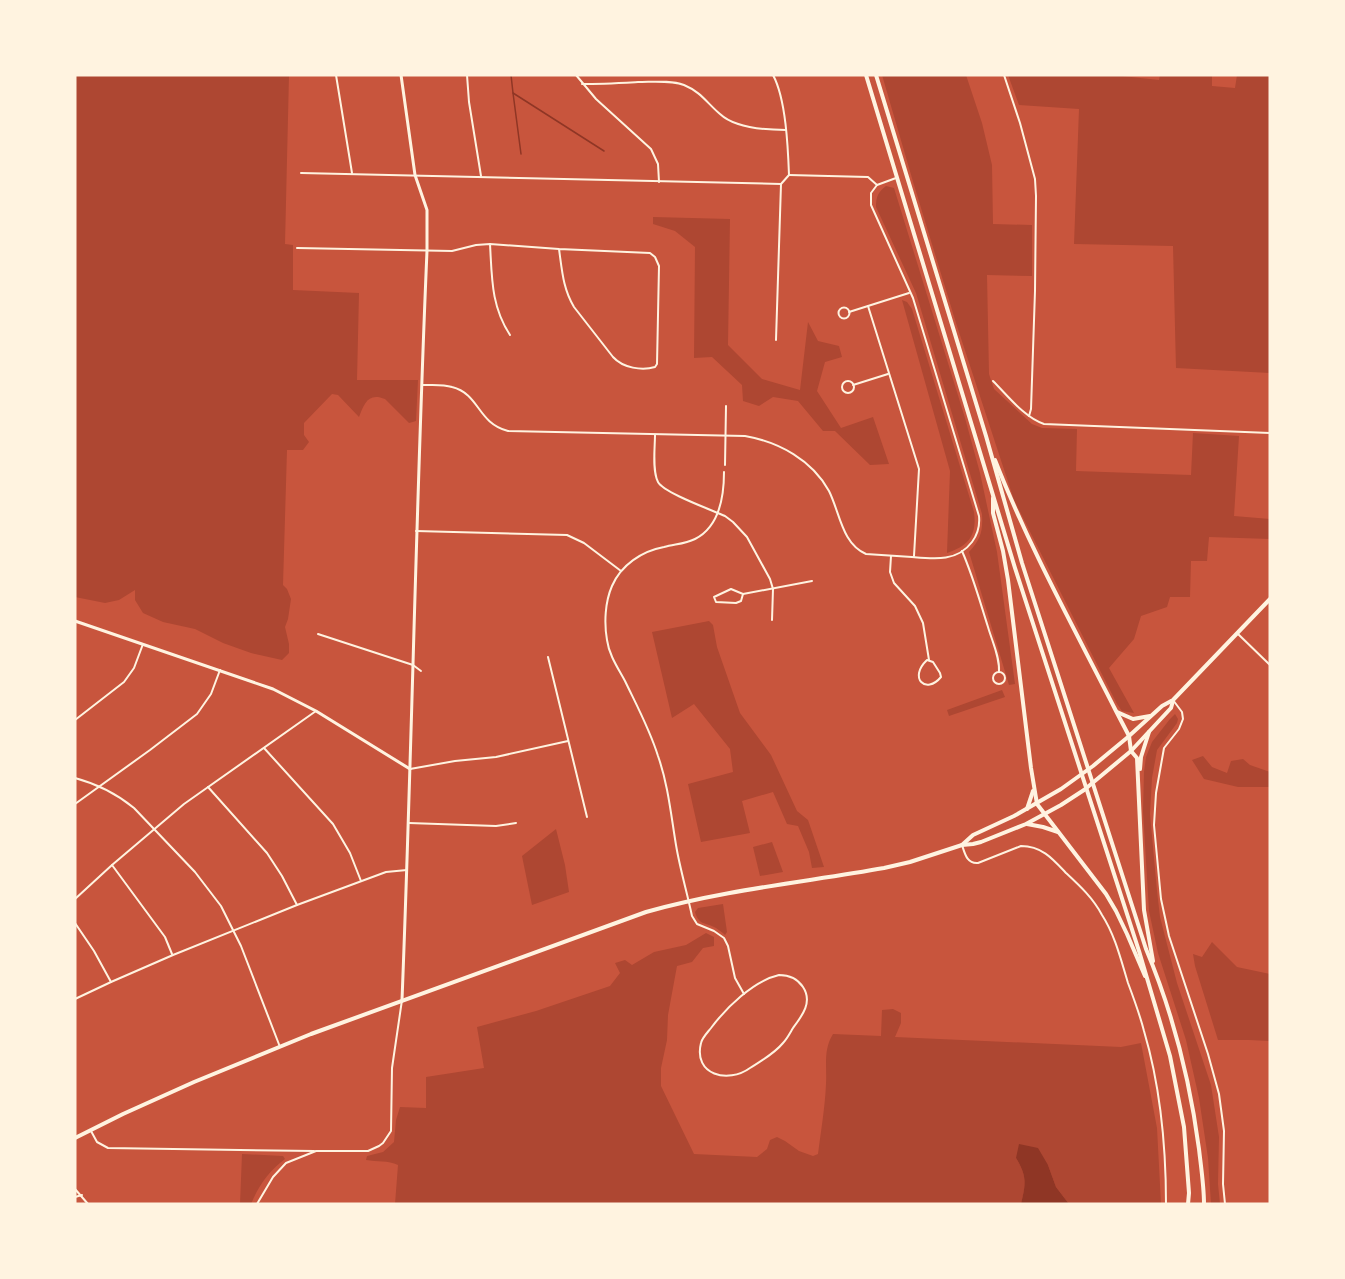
<svg xmlns="http://www.w3.org/2000/svg" width="1345" height="1279" font-family="'IBM Plex Sans',sans-serif">
  <style>
    .green { fill: #ae4732 }
    .water { fill: #8f3625 }
    .lines { fill: none; stroke-linecap: round; stroke-linejoin: round }
    .stream { stroke: #8f3625; stroke-width: 1.5 }
    .minor { stroke: #fff3e0; stroke-width: 2 }
    .tertiary { stroke: #fff3e0; stroke-width: 3 }
    .primary { stroke: #fff3e0; stroke-width: 4 }
    .trunk { stroke: #fff3e0; stroke-width: 4 }
  </style>
  <rect width="100%" height="100%" fill="#c8553d"/>
  <g class="green">
    <path d="M75 75H289L285 244 293 245V290L359 293 357 380H418L416 421 409 423 385 399C368 392 364 404 359 417L338 395 332 394 304 423V435L309 442 303 450H287L283 585 287 589 291 599 288 619 285 627 289 644V653L282 660 251 653 223 643 195 629 163 622 143 613 135 600V590L119 600 105 603 75 597Z"/>
    <polygon points="882,75 966,75 982,123 992,165 993,224 1032,225 1032,276 987,275 989,374 994,389 1032,424 1042,428 1077,429 1076,471 1191,475 1193,433 1239,436 1234,516 1270,519 1270,539 1209,537 1207,561 1191,561 1190,597 1170,597 1167,607 1141,616 1134,639 1109,668 1134,713 1122,711 1117,704 1014,500 956,323 914,185"/>
    <polygon points="1008,75 1113,75 1159,80 1160,75 1212,75 1212,86 1235,88 1237,75 1270,75 1270,373 1176,368 1173,246 1074,244 1079,109 1019,105"/>
    <path d="M886 186 894 188 965 418 980 473 997 552 1015 684 1009 685 969 552C981 539 983 531 982 514L916 293 876 207C876 197 878 192 886 186Z"/>
    <polygon points="653,217 730,219 728,345 762,379 800,390 808,322 818,341 839,346 842,357 825,362 817,391 841,428 873,417 889,464 870,465 835,431 823,431 798,401 773,397 759,406 743,401 742,385 712,357 694,358 695,247 675,231 653,224"/>
    <path d="M902 300 907 302 912 309 974 512C977 535 969 546 947 553L950 471Z"/>
    <polygon points="709,621 713,625 717,647 740,713 771,755 797,811 808,820 824,867 812,868 809,852 798,826 787,824 773,792 742,801 750,833 701,842 688,784 733,772 730,749 694,704 672,718 652,632"/>
    <polygon points="1002,690 1005,697 949,716 947,710"/>
    <polygon points="1175,714 1178,719 1177,723 1157,750 1152,778 1150,814 1157,891 1160,917 1177,983 1211,1085 1219,1137 1218,1184 1220,1204 1211,1204 1208,1158 1199,1098 1186,1040 1158,953 1149,911 1143,811 1144,772 1146,757 1152,742 1170,719"/>
    <polygon points="1203,756 1212,767 1227,773 1231,761 1243,759 1250,765 1270,772 1270,787 1238,787 1204,779 1192,760"/>
    <polygon points="556,829 565,865 569,892 532,905 522,856"/>
    <polygon points="772,842 783,872 760,876 753,847"/>
    <path d="M723 904 727 932 725 935C723 933 719 930 716 928 706 922 699 926 695 912L698 908Z"/>
    <path d="M706 933 714 937V946L703 948 692 962 677 966 668 1015 667 1040 661 1068V1086L694 1154 757 1157 767 1149 770 1140 777 1137 785 1141 799 1151 813 1156 818 1154C821 1131 825 1107 826 1084 827 1066 823 1050 833 1034L881 1036 882 1010 893 1009 901 1013V1023L895 1037 1121 1047 1141 1043 1157 1128 1161 1204H1069L1056 1187 1048 1165 1016 1158C1027 1176 1026 1184 1021 1204H395L398 1165C388 1160 377 1162 366 1160L367 1156 383 1152 394 1142 396 1120 400 1107 426 1108V1077L484 1068 477 1027 536 1011 610 986 620 973 615 963 625 960 632 965 654 952 686 945Z"/>
    <polygon points="1212,942 1237,967 1270,974 1270,1041 1249,1040 1218,1040 1195,966 1193,954 1202,957"/>
    <path d="M242 1154 283 1156 285 1159C269 1171 259 1185 251 1204H240Z"/>
  </g>
  <path class="water" d="M1019 1144 1038 1148 1048 1165 1056 1187 1069 1204H1021C1026 1184 1027 1176 1016 1158Z"/>
  <g class="lines">
    <g class="stream">
      <polyline points="511,75 513,93 604,151"/>
      <polyline points="513,93 521,154"/>
    </g>
    <g class="minor">
      <polyline points="336,75 352,173"/>
      <polyline points="467,75 469,102 481,176"/>
      <polyline points="576,75 596,99 651,149 658,164 659,182"/>
      <path d="M773 75C786 99 788 148 789 175"/>
      <polyline points="1004,75 1020,123 1035,179 1036,196 1035,291 1031,409 1029,416"/>
      <path d="M582 84C601 84 619 83 638 82 653 82 670 80 684 85 701 92 707 103 720 114 735 128 766 130 786 130"/>
      <polyline points="301,173 781,184"/>
      <polyline points="789,175 868,177 877,185 896,178"/>
      <polyline points="781,184 789,175"/>
      <path d="M490 244C492 278 491 306 510 335"/>
      <path d="M297 248 452 251 476 245 490 244 559 249 650 253 655 257 659 266 657 364 655 367C642 371 623 368 613 357L574 307C563 289 562 270 559 249"/>
      <polyline points="868,306 919,469 914,556"/>
      <circle cx="844" cy="313" r="5.5"/>
      <polyline points="849,312 909,293"/>
      <polyline points="776,340 781,184"/>
      <circle cx="848" cy="387" r="6"/>
      <path d="M993 381C1008 396 1025 418 1044 424L1270 433"/>
      <path d="M423 385C432 385 443 384 452 387 480 394 477 423 508 431L745 436C779 442 812 460 829 491 840 513 842 544 866 554 881 555 897 556 912 557 934 559 957 562 972 542 978 534 980 526 979 516L913 298 871 205V193L877 185"/>
      <polyline points="853,385 888,374"/>
      <path d="M655 435C655 447 652 471 658 482 664 493 712 510 725 516L733 522 747 537 770 579 773 589 772 620"/>
      <polyline points="725,465 726,406"/>
      <path d="M724 472C724 497 719 527 695 539 685 544 675 544 664 547 642 551 621 565 612 586 605 602 604 623 607 640 609 655 618 668 625 681 637 706 650 730 658 756 668 784 671 815 676 845 680 869 687 892 692 916L697 924 714 931 724 938 728 946 735 978 744 994"/>
      <polyline points="416,531 567,535 584,543 621,571"/>
      <path d="M962 551C973 576 980 602 988 627 992 641 1000 657 999 672"/>
      <polyline points="891,556 890,572 894,583 915,606 923,623 929,660"/>
      <polygon points="731,589 743,594 741,601 736,603 716,602 714,597"/>
      <polyline points="743,594 812,581"/>
      <polyline points="1237,633 1270,665"/>
      <polyline points="318,634 413,665 421,671"/>
      <polyline points="548,657 587,817"/>
      <path d="M927 660 933 662 940 673 941 677C926 695 908 678 927 660Z"/>
      <circle cx="999" cy="678" r="6"/>
      <polyline points="1173,700 1182,712 1183,719 1179,729 1164,748 1156,793 1154,825 1161,899 1169,936 1208,1054 1219,1094 1224,1131 1223,1184 1225,1204"/>
      <polyline points="75,720 124,682 134,668 143,644"/>
      <polyline points="264,748 333,824 350,853 361,881"/>
      <polyline points="410,769 455,761 496,757 568,741"/>
      <path d="M75 778C97 784 117 794 134 808L195 872 221 906 241 946 280 1047"/>
      <polyline points="208,787 267,853 282,876 297,905"/>
      <polyline points="75,804 150,750 197,714 211,694 220,670"/>
      <polyline points="409,823 496,826 516,823"/>
      <path d="M962 845C965 854 967 864 978 863L1021 846C1042 846 1053 859 1066 873 1080 886 1093 898 1102 915 1115 935 1121 960 1128 983 1134 999 1140 1015 1144 1031 1160 1085 1166 1148 1166 1204"/>
      <polyline points="112,865 165,937 172,954"/>
      <polyline points="75,899 112,865 184,804 316,711"/>
      <polyline points="75,923 94,951 111,982"/>
      <path d="M779 975C789 975 797 978 803 987 813 1002 802 1016 793 1028 790 1033 787 1039 783 1043 774 1054 761 1061 750 1068 728 1084 693 1075 701 1043 702 1038 707 1033 711 1028 726 1008 753 981 779 975Z"/>
      <polyline points="75,999 111,982 173,955 297,905 386,872 407,870"/>
      <polyline points="91,1131 97,1142 108,1148 314,1151"/>
      <polyline points="75,1189 88,1204"/>
      <polyline points="75,1197 82,1195"/>
      <polyline points="257,1204 273,1177 286,1163 316,1151 368,1151 379,1146 383,1143 391,1131 392,1068 402,1000"/>
    </g>
    <g class="tertiary">
      <path d="M401 75 415 175 427 210V251C416 500 412 750 402 1000"/>
      <polyline points="75,621 273,689 316,711 410,769"/>
    </g>
    <g class="primary">
      <polyline points="1129,736 1162,706 1173,700 1270,599"/>
      <polyline points="1131,751 1171,708 1173,701"/>
    </g>
    <g class="trunk">
      <polyline points="866,75 1015,568 1139,951 1170,1056 1184,1127 1189,1193 1188,1204"/>
      <path d="M876 75 986 436 1022 563 1146 949C1173 1013 1190 1081 1199 1149 1201 1167 1204 1186 1204 1204"/>
      <path d="M995 460C1029 547 1074 628 1116 711L1129 736 1131 751 1137 758 1144 910 1153 961"/>
      <polyline points="993,498 993,513 1003,551 1008,580 1031,768 1037,804 1106,894 1116,911 1127,934 1145,976"/>
      <polyline points="1117,712 1133,719 1150,716"/>
      <polyline points="1140,769 1141,757 1149,732"/>
      <polyline points="1027,809 1033,791"/>
      <polyline points="1027,824 1043,827 1058,832"/>
      <polyline points="962,845 973,835 1014,816 1061,789 1093,766 1128,737"/>
      <path d="M75 1138 123 1114 194 1082 311 1034 646 912C724 890 805 882 884 868L910 862 962 845 973 844 981 842 1026 824 1061 805 1084 790 1131 751"/>
    </g>
  </g>
  <rect width="1345" height="1279" fill="none" stroke="#fff3e0" stroke-width="153"/>
</svg>
